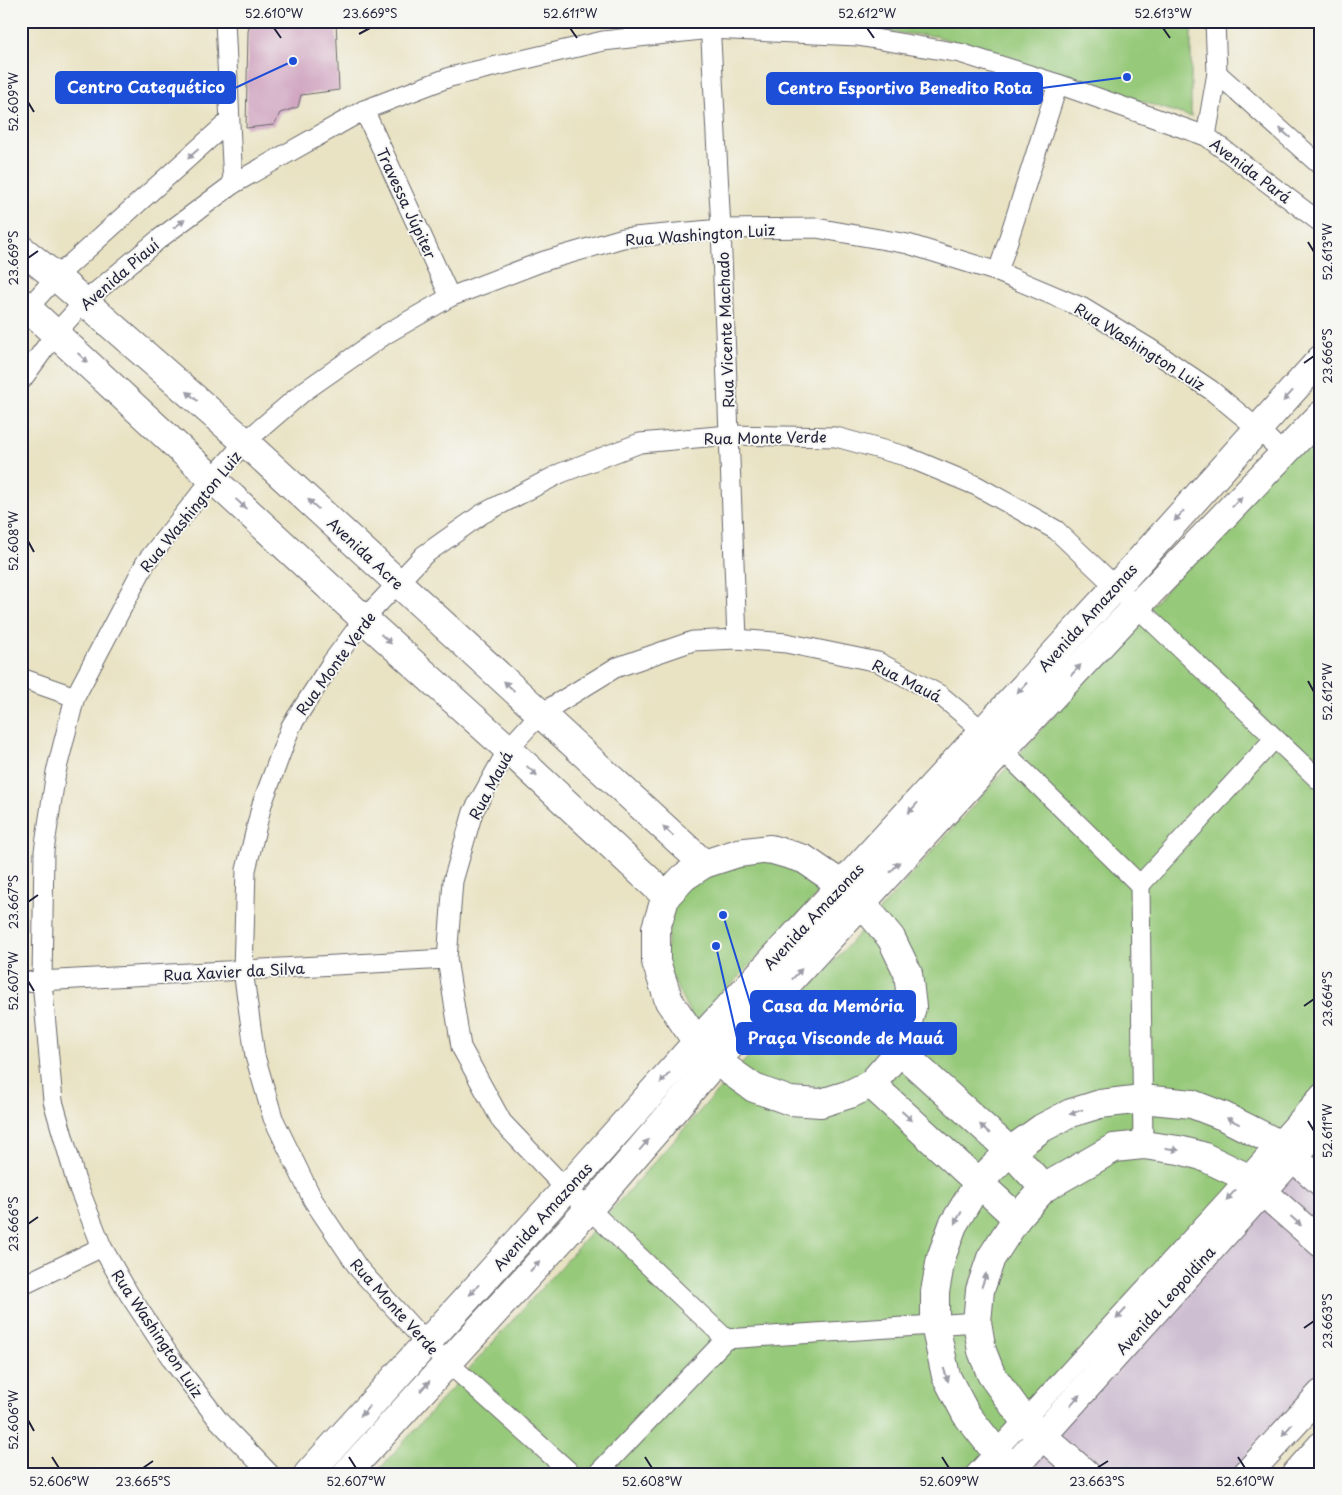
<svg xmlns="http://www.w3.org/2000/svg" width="1342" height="1495" font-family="'Playpen Sans',sans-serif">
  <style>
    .industrial { fill: #cebed1 }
    .green { fill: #96c979; stroke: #5c765a }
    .building { fill: #c996b8 }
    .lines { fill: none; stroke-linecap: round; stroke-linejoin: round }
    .street-casing { stroke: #68666b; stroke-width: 21 }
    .secondary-casing { stroke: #68666b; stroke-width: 30 }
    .street { stroke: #fff; stroke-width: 19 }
    .secondary { stroke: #fff; stroke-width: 28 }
    .oneway { fill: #9c9ca7 }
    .ticks { fill: none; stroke: #22223b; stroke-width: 2 }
    .labels { text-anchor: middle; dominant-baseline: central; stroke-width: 4; stroke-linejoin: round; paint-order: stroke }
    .street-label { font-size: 15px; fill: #22223b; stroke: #f6f6f2 }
    .leader { fill: none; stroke: #1d4ed8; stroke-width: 2 }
    .callout-dot { fill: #1d4ed8; stroke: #f6f6f2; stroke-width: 2 }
    .callout { fill: #1d4ed8; stroke: #1d4ed8; stroke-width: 2 }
    .callout-label { font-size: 16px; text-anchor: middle; font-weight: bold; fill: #fff }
    .neatline { fill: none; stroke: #22223b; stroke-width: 2 }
    .ticks-label { font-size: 12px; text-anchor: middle; fill: #22223b }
  </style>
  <rect width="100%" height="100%" fill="#f6f6f2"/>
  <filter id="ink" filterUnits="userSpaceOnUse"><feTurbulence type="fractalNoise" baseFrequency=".02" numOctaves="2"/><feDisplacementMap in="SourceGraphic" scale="10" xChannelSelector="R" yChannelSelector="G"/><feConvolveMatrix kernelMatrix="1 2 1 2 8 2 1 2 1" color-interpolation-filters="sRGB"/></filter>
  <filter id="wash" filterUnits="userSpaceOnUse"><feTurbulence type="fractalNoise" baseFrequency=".0096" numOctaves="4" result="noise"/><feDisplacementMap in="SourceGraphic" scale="20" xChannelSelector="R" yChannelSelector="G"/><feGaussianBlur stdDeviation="1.12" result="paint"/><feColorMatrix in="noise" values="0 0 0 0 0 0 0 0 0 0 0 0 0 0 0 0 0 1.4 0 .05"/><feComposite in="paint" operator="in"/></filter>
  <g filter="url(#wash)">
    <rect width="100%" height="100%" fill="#e9e3c4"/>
    <polygon class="industrial" points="1321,1129 1321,1374 1231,1474 1006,1474"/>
    <g class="green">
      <polygon points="728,21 1191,21 1191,117 936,36"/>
      <polygon points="1321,422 1321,1129 1006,1474 375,1474 1286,456"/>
      <polygon points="742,857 797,867 822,890 695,1023 664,962 674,900 707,869"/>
    </g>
    <g id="blocks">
      <polygon class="building" points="250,21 336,21 339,90 301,95 298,107 280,113 274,125 246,128 248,32"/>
    </g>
  </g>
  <g filter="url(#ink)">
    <use href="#blocks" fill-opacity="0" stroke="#68666b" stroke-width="1"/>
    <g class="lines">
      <g class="street-casing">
        <g id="street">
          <polyline points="225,21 233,184"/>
          <polyline points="710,21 721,229 737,639"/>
          <polyline points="1217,73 1321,166"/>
          <polyline points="364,110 450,297"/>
          <polyline points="1206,136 1217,73 1215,21"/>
          <polyline points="998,272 1058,84"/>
          <polyline points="21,316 56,277 229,121"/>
          <polyline points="21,381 56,333 84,302 159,239 233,184 364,110 450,77 603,41 710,29 857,36 960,53 1058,84 1206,136 1321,223"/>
          <polyline points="21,678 75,697"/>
          <polyline points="1140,885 1143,1145"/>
          <polyline points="21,982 447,959"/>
          <polyline points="21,1286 102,1247"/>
          <polyline points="726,1339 977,1322"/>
          <polyline points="270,1474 219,1421 173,1361 129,1294 102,1247 76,1181 53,1101 42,981 44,851 56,772 75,697 146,562 213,478 245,442 303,392 386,334 450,297 544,261 623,238 721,229 816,228 908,244 998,272 1083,308 1149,348 1211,390 1258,429 1284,454"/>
          <polyline points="572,1474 426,1343 359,1269 313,1200 273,1118 255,1056 243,970 246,870 262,804 291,726 332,662 364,619 424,555 482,514 561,473 640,443 729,435 836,437 905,456 977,486 1056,530 1321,782"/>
          <polyline points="597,1474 726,1339 589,1209 566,1189 502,1122 461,1047 447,959 453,881 473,812 508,749 540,714 615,668 693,641 737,639 786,643 878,662 940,695 983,731 1140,885 1274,739"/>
          <polyline points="975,1474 1227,1199 1321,1093"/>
        </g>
      </g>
      <g class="secondary-casing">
        <g id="secondary">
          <polyline points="21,249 56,277 245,442 704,864"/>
          <polyline points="21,302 364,619 508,749 666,896"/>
          <polygon points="770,849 804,859 842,885 862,903 891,938 908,973 912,1007 900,1051 871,1084 850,1094 821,1103 790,1101 754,1088 716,1061 697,1042 669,1001 656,962 656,928 666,896 684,877 704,864 738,853"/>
          <polyline points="900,1051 1010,1151 1044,1188"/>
          <polyline points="871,1084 1017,1218"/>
          <polyline points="308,1474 566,1189 697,1042 1115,588 1321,359"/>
          <polyline points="346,1474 589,1209 716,1061 1002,750 1136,607 1321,415"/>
          <polyline points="1008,1474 1321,1126"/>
          <polyline points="1020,1474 996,1452 966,1414 946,1376 935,1325 935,1292 941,1258 953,1225 979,1182 1010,1151 1042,1128 1071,1113 1100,1104 1142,1099 1192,1104 1223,1116 1277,1143 1321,1182"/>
          <polyline points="1086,1474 1024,1420 991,1374 982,1351 977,1322 980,1290 991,1258 1017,1218 1044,1188 1114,1148 1143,1145 1179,1150 1202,1156 1246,1177 1321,1243"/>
          <polyline points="1247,1474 1321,1394"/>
          <polyline points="1296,1474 1321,1446"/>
        </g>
      </g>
      <use href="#street" class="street"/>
      <use href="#secondary" class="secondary"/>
    </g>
    <defs><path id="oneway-solid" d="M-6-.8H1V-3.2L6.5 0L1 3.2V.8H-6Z" transform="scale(1.25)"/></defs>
    <g class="oneway">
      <use href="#oneway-solid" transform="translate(1285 133) rotate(-138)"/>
      <use href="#oneway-solid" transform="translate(193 154) rotate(138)"/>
      <use href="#oneway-solid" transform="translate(179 224) rotate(-37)"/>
      <use href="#oneway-solid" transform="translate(83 358) rotate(43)"/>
      <use href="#oneway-solid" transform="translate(192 396) rotate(-139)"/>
      <use href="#oneway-solid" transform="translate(1288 396) rotate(132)"/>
      <use href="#oneway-solid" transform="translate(1237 502) rotate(-46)"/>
      <use href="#oneway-solid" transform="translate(241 504) rotate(43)"/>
      <use href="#oneway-solid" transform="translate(313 504) rotate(-137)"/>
      <use href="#oneway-solid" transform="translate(1179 516) rotate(132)"/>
      <use href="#oneway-solid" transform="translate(386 639) rotate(42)"/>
      <use href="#oneway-solid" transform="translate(1076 670) rotate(-47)"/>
      <use href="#oneway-solid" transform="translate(509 686) rotate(-137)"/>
      <use href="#oneway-solid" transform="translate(1022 688) rotate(133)"/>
      <use href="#oneway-solid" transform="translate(532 771) rotate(43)"/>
      <use href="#oneway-solid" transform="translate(913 808) rotate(132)"/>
      <use href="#oneway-solid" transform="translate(668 831) rotate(-137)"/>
      <use href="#oneway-solid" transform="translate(895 867) rotate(-48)"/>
      <use href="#oneway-solid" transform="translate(797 974) rotate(-47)"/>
      <use href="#oneway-solid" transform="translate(665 1078) rotate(132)"/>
      <use href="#oneway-solid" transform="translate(1076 1112) rotate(160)"/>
      <use href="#oneway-solid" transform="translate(907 1116) rotate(42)"/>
      <use href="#oneway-solid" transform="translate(1233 1121) rotate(-154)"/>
      <use href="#oneway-solid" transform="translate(985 1129) rotate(-138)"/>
      <use href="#oneway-solid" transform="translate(644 1145) rotate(-49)"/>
      <use href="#oneway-solid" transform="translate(1172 1149) rotate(9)"/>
      <use href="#oneway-solid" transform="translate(1231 1195) rotate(132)"/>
      <use href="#oneway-solid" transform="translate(958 1218) rotate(120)"/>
      <use href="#oneway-solid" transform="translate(1296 1221) rotate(42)"/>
      <use href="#oneway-solid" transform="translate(535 1266) rotate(-47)"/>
      <use href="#oneway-solid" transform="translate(984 1280) rotate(-71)"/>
      <use href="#oneway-solid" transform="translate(474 1290) rotate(132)"/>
      <use href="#oneway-solid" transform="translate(1121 1314) rotate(133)"/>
      <use href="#oneway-solid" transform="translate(946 1375) rotate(71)"/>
      <use href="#oneway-solid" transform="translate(425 1386) rotate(-48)"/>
      <use href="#oneway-solid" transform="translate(1075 1400) rotate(-48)"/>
      <use href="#oneway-solid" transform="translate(365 1411) rotate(132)"/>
      <use href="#oneway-solid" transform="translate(1287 1430) rotate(132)"/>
    </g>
  </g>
  <path class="ticks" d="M274 28 281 38M570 28 577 38M867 28 874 38M1163 28 1170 38M359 34 370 28M28 102 34 112M1308 242 1314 252M28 258 38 251M1304 363 1314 356M28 541 34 552M1308 681 1314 692M28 902 38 895M28 981 34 991M1304 1006 1314 999M1308 1121 1314 1131M28 1224 38 1217M1304 1328 1314 1321M28 1420 34 1431M52 1457 59 1468M349 1457 356 1468M645 1457 652 1468M942 1457 949 1468M1238 1457 1245 1468M143 1468 153 1461M1097 1468 1108 1461"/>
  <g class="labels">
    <g class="street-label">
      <text transform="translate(1251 170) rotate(37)">Avenida Pará</text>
      <text transform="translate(407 203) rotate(65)">Travessa Júpiter</text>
      <text transform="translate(700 234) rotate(-4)">Rua Washington Luiz</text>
      <text transform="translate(119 274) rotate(-41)">Avenida Piauí</text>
      <text transform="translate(725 330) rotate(-92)">Rua Vicente Machado</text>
      <text transform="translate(1140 346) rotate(32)">Rua Washington Luiz</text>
      <text transform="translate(765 437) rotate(-1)">Rua Monte Verde</text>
      <text transform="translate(190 511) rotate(-51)">Rua Washington Luiz</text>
      <text transform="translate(366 553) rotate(43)">Avenida Acre</text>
      <text transform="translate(1087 617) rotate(-48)">Avenida Amazonas</text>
      <text transform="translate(335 663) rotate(-54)">Rua Monte Verde</text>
      <text transform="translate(907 680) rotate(27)">Rua Mauá</text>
      <text transform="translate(490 785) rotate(-62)">Rua Mauá</text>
      <text transform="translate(813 916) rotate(-47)">Avenida Amazonas</text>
      <text transform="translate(234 971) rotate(-3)">Rua Xavier da Silva</text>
      <text transform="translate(542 1216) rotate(-48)">Avenida Amazonas</text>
      <text transform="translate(1165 1300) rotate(-48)">Avenida Leopoldina</text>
      <text transform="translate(395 1306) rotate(48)">Rua Monte Verde</text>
      <text transform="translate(158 1333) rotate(56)">Rua Washington Luiz</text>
    </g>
  </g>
  <path class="leader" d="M293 61L235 88M1127 77L1042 88M723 915L751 1006M716 946L737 1038"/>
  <g class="callout-dot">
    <circle cx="293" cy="61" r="5"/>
    <circle cx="1127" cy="77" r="5"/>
    <circle cx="723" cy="915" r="5"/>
    <circle cx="716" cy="946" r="5"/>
  </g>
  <g class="callout">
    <rect x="56" y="72" width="179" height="31" rx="5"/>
    <rect x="767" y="73" width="275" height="31" rx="5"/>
    <rect x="751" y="991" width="164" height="31" rx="5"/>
    <rect x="737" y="1023" width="219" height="31" rx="5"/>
  </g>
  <g class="callout-label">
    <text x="146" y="93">Centro Catequético</text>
    <text x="905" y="94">Centro Esportivo Benedito Rota</text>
    <text x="833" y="1012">Casa da Memória</text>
    <text x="846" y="1044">Praça Visconde de Mauá</text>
  </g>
  <rect width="1342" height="1495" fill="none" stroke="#f6f6f2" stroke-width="55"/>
  <rect x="28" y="28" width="1286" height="1440" class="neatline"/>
  <g class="ticks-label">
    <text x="274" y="18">52.610°W</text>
    <text x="370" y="18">23.669°S</text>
    <text x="570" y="18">52.611°W</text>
    <text x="867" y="18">52.612°W</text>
    <text x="1163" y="18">52.613°W</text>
    <text transform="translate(14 102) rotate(-90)" y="4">52.609°W</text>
    <text transform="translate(1328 252) rotate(-90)" y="4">52.613°W</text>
    <text transform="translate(14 258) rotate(-90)" y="4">23.669°S</text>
    <text transform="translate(1328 356) rotate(-90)" y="4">23.666°S</text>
    <text transform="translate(14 541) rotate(-90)" y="4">52.608°W</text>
    <text transform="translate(1328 692) rotate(-90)" y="4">52.612°W</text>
    <text transform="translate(14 902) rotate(-90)" y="4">23.667°S</text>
    <text transform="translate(14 981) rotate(-90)" y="4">52.607°W</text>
    <text transform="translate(1328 999) rotate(-90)" y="4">23.664°S</text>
    <text transform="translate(1328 1131) rotate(-90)" y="4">52.611°W</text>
    <text transform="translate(14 1224) rotate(-90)" y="4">23.666°S</text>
    <text transform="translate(1328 1321) rotate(-90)" y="4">23.663°S</text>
    <text transform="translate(14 1420) rotate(-90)" y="4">52.606°W</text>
    <text x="59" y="1486">52.606°W</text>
    <text x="143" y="1486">23.665°S</text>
    <text x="356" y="1486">52.607°W</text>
    <text x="652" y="1486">52.608°W</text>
    <text x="949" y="1486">52.609°W</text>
    <text x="1097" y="1486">23.663°S</text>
    <text x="1245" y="1486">52.610°W</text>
  </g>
</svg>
